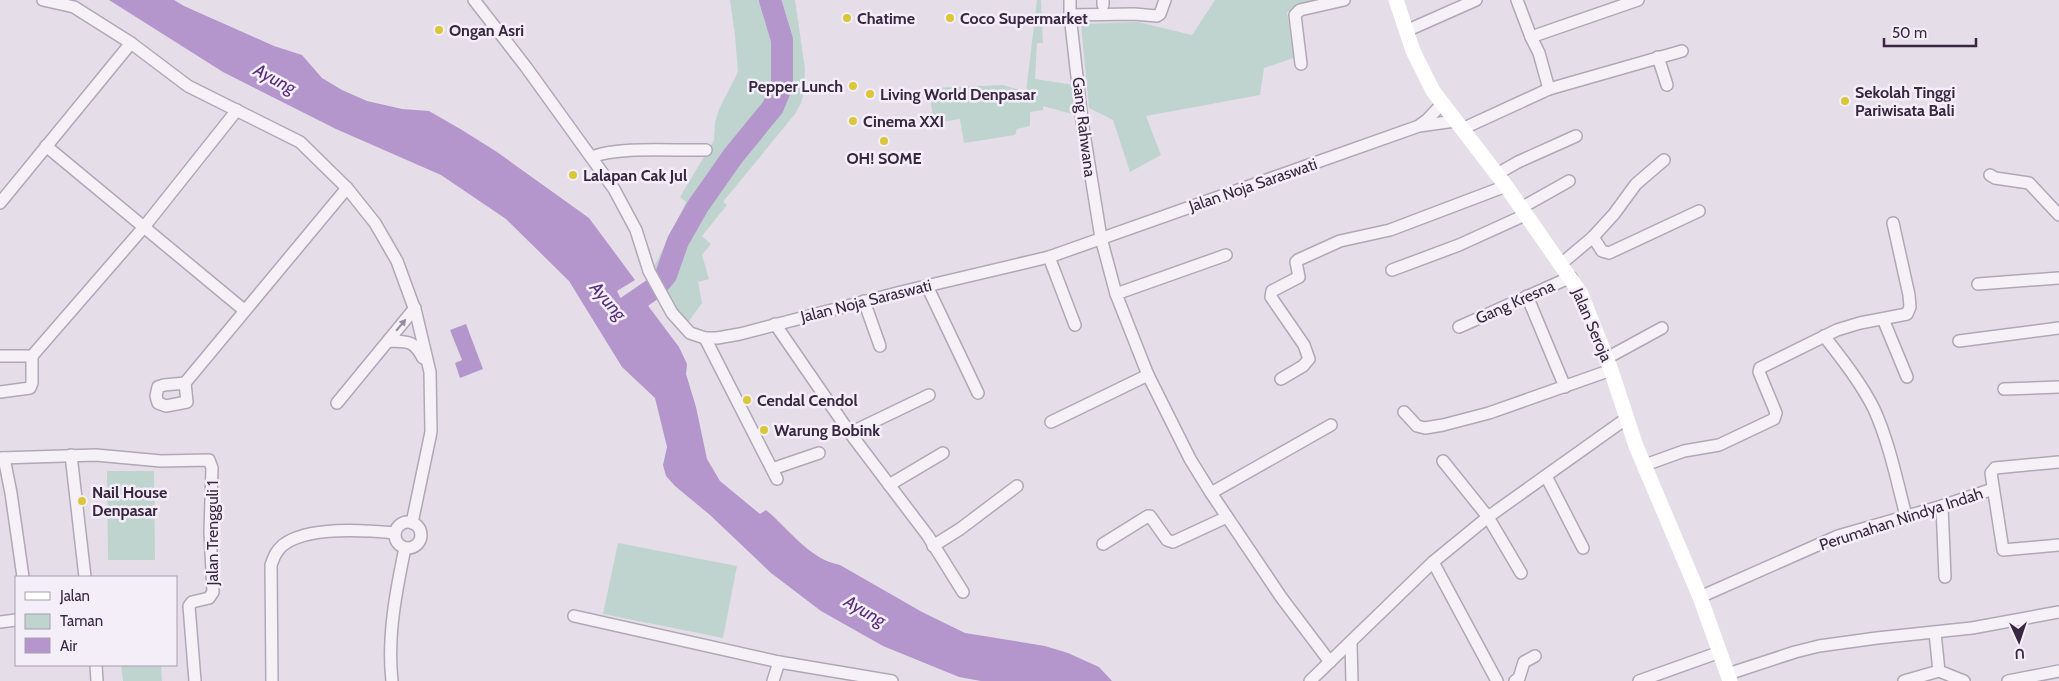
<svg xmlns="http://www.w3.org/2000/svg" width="2059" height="681" font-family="Cabin,sans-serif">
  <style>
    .green { fill: #bfd4cf }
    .water { fill: #b496cc }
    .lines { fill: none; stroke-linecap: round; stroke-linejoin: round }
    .river { stroke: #b496cc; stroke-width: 22 }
    .street-casing { stroke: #b1a7b7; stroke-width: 14 }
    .street { stroke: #f5f1f7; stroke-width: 11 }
    .secondary { stroke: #fff; stroke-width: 15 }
    .oneway { fill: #978c9c }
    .poi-dot { fill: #d9c739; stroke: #f3eef7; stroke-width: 2 }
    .labels { text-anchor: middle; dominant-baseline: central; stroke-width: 5; stroke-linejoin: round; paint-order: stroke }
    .poi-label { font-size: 16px; font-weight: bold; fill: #392641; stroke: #f3eef7; text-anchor: start }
    .street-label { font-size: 16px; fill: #392641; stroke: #f3eef7 }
    .water-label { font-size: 18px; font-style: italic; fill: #5a2d79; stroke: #f3eef7 }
  </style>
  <rect width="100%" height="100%" fill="#e5dee9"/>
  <g class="green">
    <polygon points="730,0 795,0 805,69 804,92 801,103 795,114 723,202 727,205 702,236 711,244 702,255 709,279 698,282 702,303 686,325 654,267 686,202 680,197 714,140 715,122 719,109 738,72 735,36"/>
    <polygon points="1037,0 1041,0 1043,43 1037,43 1035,79 1075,85 1079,116 1043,106 1043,110 1030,112 1030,126 1017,129 1015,135 964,143 960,119 934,123 930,97 934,88 1003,85 1026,92"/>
    <polygon points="1215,0 1314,0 1287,12 1294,58 1264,68 1260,95 1146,116 1161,155 1130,172 1113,120 1089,108 1081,24 1138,22 1192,35"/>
    <polygon points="107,471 154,471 155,560 108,560"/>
    <polygon points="618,543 737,566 723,638 603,614"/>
    <polygon points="121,665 161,665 162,681 123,681"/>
  </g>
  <g class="water">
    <path d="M109 0H174L184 6 274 46 302 55 322 78 342 90 367 101 402 109 429 111 462 130 497 152 589 218 635 280 617 291 622 301 642 290 649 307 679 347 687 364 686 374 696 407 707 459 720 481 760 514 766 510C790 530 809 559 840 565L922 612 965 633 1045 646 1068 653 1099 667 1112 681H981L959 677 883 646 821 611 771 573 710 515 675 486 666 476 663 465 667 447 655 398 622 367 569 281 506 219 441 175 336 129 223 72Z"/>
    <polygon points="466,324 483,369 460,378 455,363 462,360 450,330"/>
  </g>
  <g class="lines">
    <polyline class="river" points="621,311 656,287 666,275 678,241 698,206 733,156 773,107 782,85 782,40 770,0"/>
    <g class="street-casing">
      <g id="street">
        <polyline points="43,0 74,7 131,43 188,86 300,142 347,188 375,223 397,261 416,313 430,372 431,432 412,523"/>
        <polyline points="474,0 526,67 614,189 636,230 649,271 672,313 690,333 705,338 717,338 740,334 901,292 1049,257 1419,126 1455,121"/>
        <polyline points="1070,0 1070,15"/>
        <polyline points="1165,0 1160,14 1157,16 1134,14 1070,15 1082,121 1101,238 1116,294 1148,375 1190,459 1211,493 1281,597 1330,662"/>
        <polyline points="1517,0 1531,37"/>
        <polyline points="1103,5 1103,0"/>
        <polyline points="1406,31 1476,0"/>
        <polyline points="1658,57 1667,85"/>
        <polyline points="1301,64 1295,15 1300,10 1344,0"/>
        <polyline points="1549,89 1539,53 1531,37 1638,0"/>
        <polyline points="1420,125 1427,120 1442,104"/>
        <polyline points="1462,129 1549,89 1682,51"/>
        <polyline points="46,146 244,310"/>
        <path d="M592 157C618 146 676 151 706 150"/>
        <polyline points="1497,174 1518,162 1576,136"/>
        <polyline points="1990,175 1995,178 2029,183 2059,215"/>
        <polyline points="0,203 131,43"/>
        <polyline points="1521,208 1569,181"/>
        <polyline points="1593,237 1602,251 1609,253 1699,211"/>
        <polyline points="1049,257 1075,325"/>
        <polyline points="1561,264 1593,237 1614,214 1636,184 1664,160"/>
        <polyline points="1392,270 1459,245 1525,215"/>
        <polyline points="1978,284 2059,278"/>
        <polyline points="927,286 978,393"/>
        <polyline points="1116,294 1226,255"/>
        <polyline points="1527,296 1565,387"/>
        <polyline points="864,301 880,346"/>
        <polyline points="1883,319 1907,377"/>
        <polyline points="775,324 850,433 928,536 963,592"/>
        <polyline points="1459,327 1571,277"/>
        <path d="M1824 336C1842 359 1861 383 1874 409 1889 442 1897 481 1906 516"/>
        <polyline points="705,338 777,479"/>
        <path d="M388 341C407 342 413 339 423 358"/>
        <polyline points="1959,341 2059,328"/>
        <polyline points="0,356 32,356 32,383 30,388 0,392"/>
        <polyline points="32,356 144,227 237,110"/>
        <polyline points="1607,358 1662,328"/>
        <polyline points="1281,379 1303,366 1309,359 1304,345 1271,297 1272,291 1299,277 1296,262 1298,260 1340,241 1390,230 1506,186"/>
        <polyline points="185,383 187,402 166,406 158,403 156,396 158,387 164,385 185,383 347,188"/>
        <polyline points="2004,389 2059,387"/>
        <polyline points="337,403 415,308"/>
        <polyline points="1404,412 1417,426 1425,428 1443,425 1489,413 1611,370"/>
        <polyline points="1051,422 1148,375"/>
        <polyline points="850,433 929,395"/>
        <polyline points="71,455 85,577"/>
        <polyline points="0,458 96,455 161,461 209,460 212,468 210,532 213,592 209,598 192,602 189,606 195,681"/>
        <polyline points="4,458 11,493 23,577"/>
        <polyline points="1443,461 1488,517 1521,573"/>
        <polyline points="2059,462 1995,468 1991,473 2003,550 2059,545"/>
        <polyline points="1645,465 1684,451 1719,445 1774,419 1776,413 1759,372 1760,368 1837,330 1860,323 1907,314 1910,307 1909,295 1893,223"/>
        <polyline points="772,469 819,453"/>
        <polyline points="1546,476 1583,548"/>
        <polyline points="889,485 943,453"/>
        <polyline points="1211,493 1331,425"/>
        <polyline points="1942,506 1945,577"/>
        <circle cx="408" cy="535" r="13"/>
        <polyline points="1103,544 1148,516 1150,516 1167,540 1173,542 1227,517"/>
        <polyline points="933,546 960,529 1017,486"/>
        <polyline points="1433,562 1497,681"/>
        <polyline points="1700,597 1838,536 1942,506 1993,489"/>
        <polyline points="574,616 779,662 892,681"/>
        <polyline points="0,622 16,620"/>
        <polyline points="1935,633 1939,671"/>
        <polyline points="1351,644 1352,681"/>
        <polyline points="96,665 97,681"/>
        <polyline points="1728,674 1795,652 1819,646 1877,638 1972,628 2059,612"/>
        <path d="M272 681 271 565C274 557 276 551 283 545 308 526 364 530 395 533"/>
        <path d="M392 681C387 637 396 591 405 548"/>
        <polyline points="773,681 779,662"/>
        <polyline points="1310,681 1433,562 1488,517 1627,418"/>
        <polyline points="1515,681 1519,678 1524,662 1535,656"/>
        <polyline points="1639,681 1720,652"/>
        <polyline points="1904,681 1939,671 1964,681"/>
        <polyline points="2008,681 2059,671"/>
      </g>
    </g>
    <use href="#street" class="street"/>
    <polyline class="secondary" points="1396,0 1413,51 1433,91 1506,186 1581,294 1611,370 1636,446 1700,597 1730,681"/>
  </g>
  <defs><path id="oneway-solid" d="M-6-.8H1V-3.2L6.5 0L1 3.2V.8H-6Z" transform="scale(1.25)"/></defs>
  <use class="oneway" href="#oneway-solid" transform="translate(401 325) rotate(-50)"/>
  <g class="poi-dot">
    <circle cx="847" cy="18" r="5"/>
    <circle cx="950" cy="18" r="5"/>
    <circle cx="439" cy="30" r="5"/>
    <circle cx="853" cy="86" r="5"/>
    <circle cx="870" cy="94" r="5"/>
    <circle cx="1845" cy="101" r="5"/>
    <circle cx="853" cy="121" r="5"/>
    <circle cx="884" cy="141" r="5"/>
    <circle cx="573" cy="175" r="5"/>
    <circle cx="747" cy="400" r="5"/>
    <circle cx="764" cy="430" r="5"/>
    <circle cx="82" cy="501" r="5"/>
  </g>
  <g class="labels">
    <g class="poi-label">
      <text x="857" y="18">Chatime</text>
      <text x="960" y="18">Coco Supermarket</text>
      <text x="449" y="30">Ongan Asri</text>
      <text x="843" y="86" text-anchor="end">Pepper Lunch</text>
      <text x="1855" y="92">Sekolah Tinggi<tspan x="1855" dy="18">Pariwisata Bali</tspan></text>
      <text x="880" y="94">Living World Denpasar</text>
      <text x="863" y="121">Cinema XXI</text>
      <text x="884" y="158" text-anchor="middle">OH! SOME</text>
      <text x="583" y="175">Lalapan Cak Jul</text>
      <text x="757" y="400">Cendal Cendol</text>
      <text x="774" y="430">Warung Bobink</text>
      <text x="92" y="492">Nail House<tspan x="92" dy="18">Denpasar</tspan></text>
    </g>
    <g class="street-label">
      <text transform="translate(1084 127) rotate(83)">Gang Rahwana</text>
      <text transform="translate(1253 185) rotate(-19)">Jalan Noja Saraswati</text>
      <text transform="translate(866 301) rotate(-14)">Jalan Noja Saraswati</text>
      <text transform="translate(1515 302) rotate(-24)">Gang Kresna</text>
      <text transform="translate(1592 325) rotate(67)">Jalan Seroja</text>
      <text transform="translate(1901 519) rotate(-18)">Perumahan Nindya Indah</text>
      <text transform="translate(212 533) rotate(-90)">Jalan Trengguli 1</text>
    </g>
    <g class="water-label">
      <text transform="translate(275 79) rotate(28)">Ayung</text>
      <text transform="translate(608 301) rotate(49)">Ayung</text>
      <text transform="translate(865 611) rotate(30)">Ayung</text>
    </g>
  </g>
  <rect x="15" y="576" width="162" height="90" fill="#f3eef7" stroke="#a99eae"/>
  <rect x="25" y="592" width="25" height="8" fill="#ffffff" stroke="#a99eae"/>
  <text x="60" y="601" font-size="15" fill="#392641">Jalan</text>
  <rect x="25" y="614" width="25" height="15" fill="#bfd4cf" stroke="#a99eae"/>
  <text x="60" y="626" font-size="15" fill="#392641">Taman</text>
  <rect x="25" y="638" width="25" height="15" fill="#b496cc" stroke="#a99eae"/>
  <text x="60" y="651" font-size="15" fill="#392641">Air</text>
  <g transform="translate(2019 641) rotate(177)" stroke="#f3eef7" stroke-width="4" paint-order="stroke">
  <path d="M0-4L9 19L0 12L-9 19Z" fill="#392641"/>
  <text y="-8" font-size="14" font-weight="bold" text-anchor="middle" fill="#392641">U</text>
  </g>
  <path d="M1884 38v8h92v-8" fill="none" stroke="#392641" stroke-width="2.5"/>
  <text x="1892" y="38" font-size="15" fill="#392641" stroke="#f3eef7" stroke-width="4" paint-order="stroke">50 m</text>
</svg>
